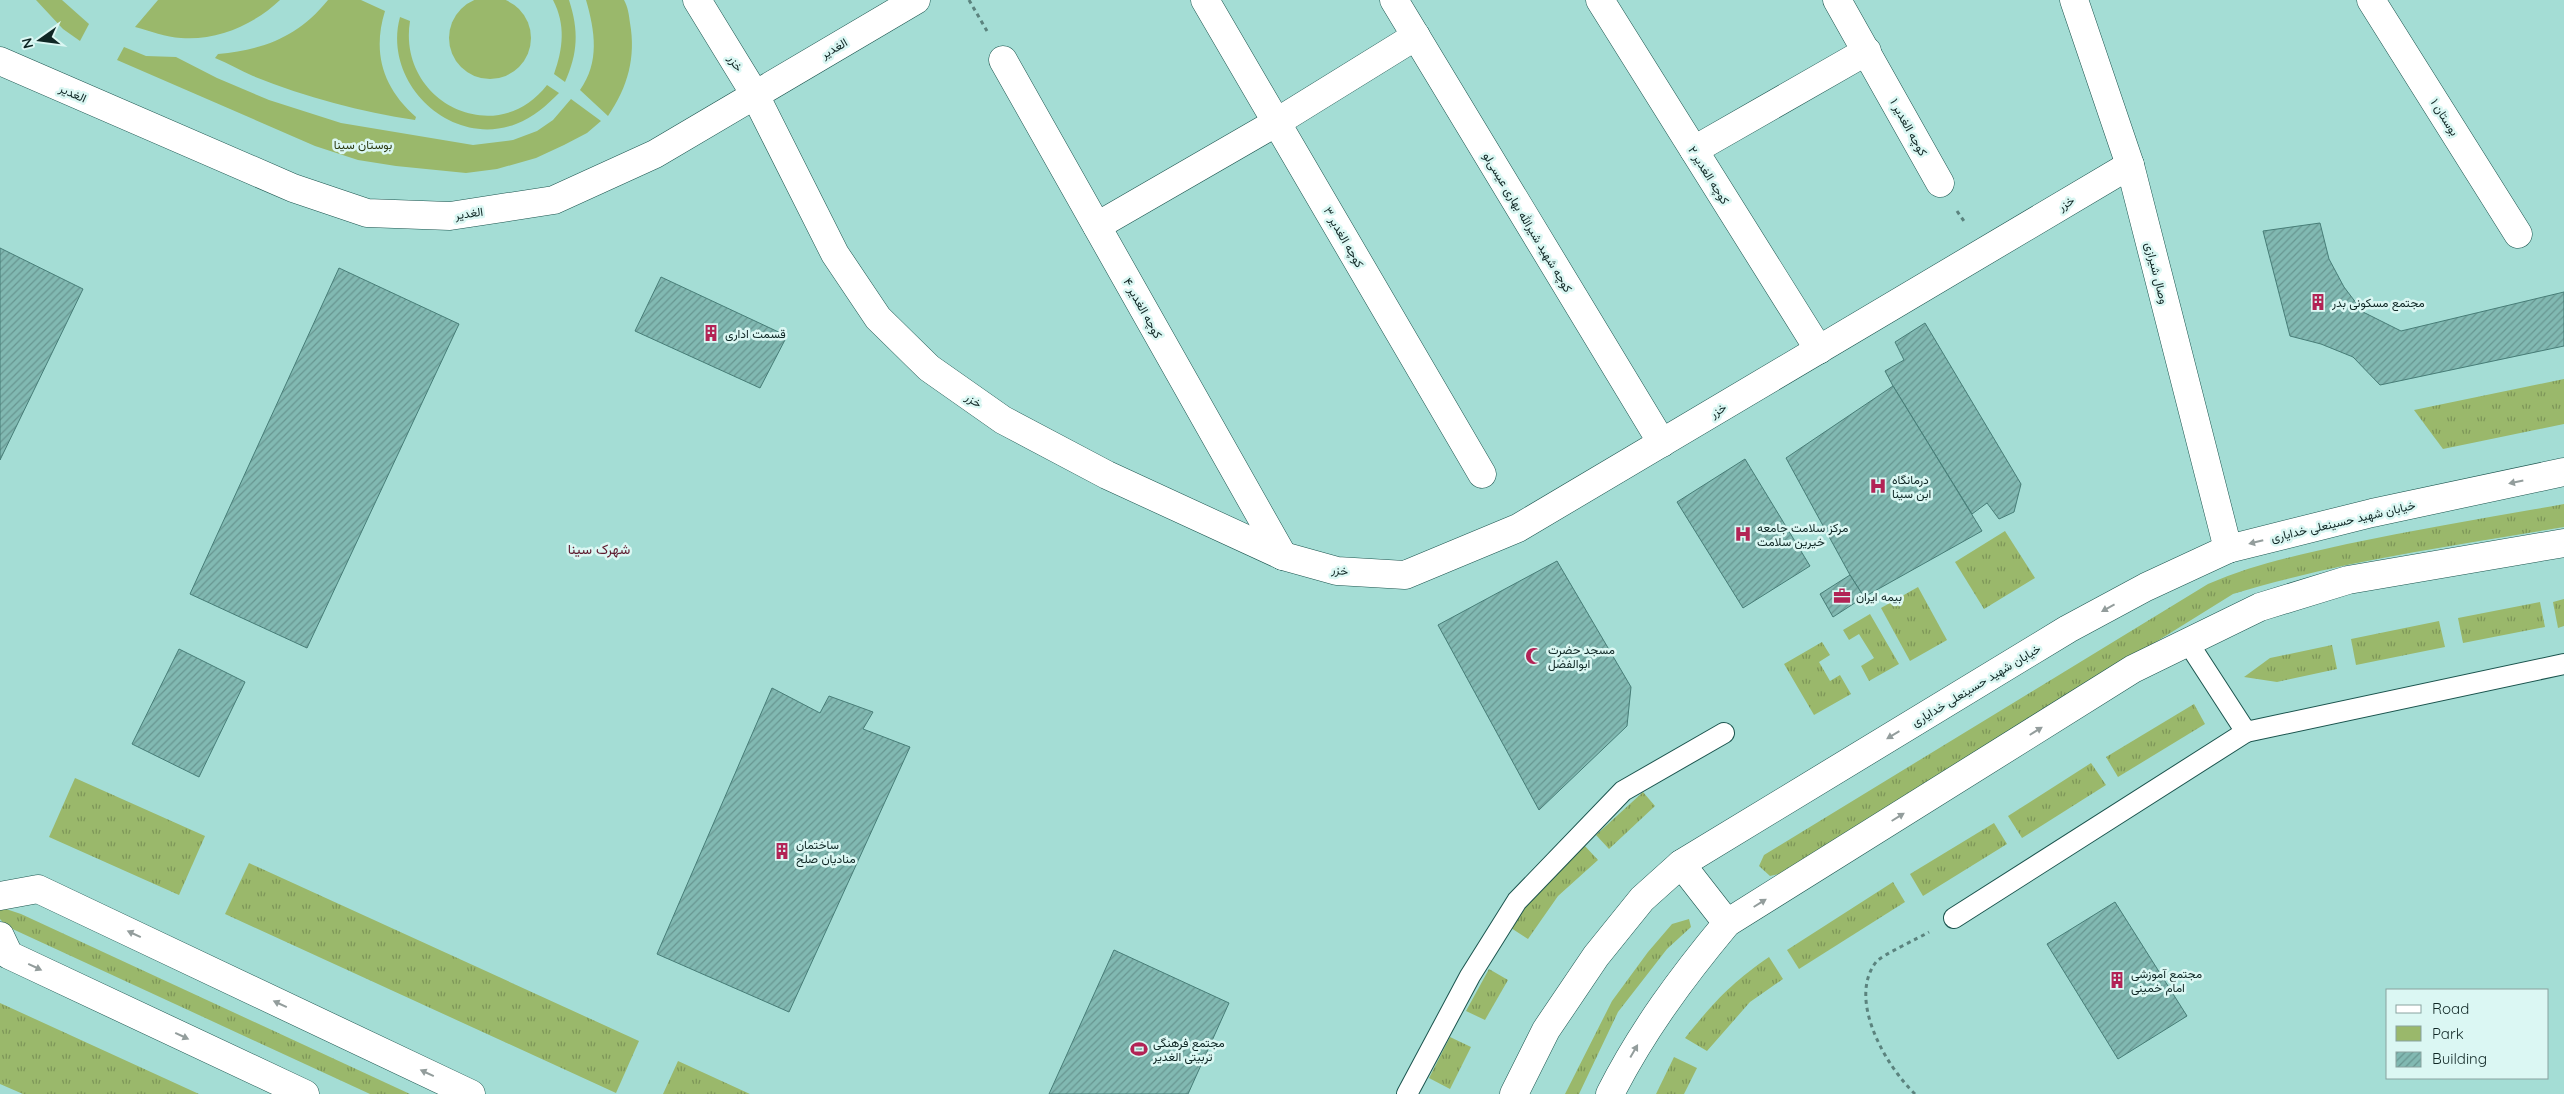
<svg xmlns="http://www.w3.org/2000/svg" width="2564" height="1094" font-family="Quicksand,Vazirmatn,sans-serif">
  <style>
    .grass { fill: url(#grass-tufts) }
    .park { fill: #9ab86b }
    .building { fill: url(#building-hatch); stroke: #477d77 }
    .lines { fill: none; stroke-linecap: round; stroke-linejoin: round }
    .lane-casing { stroke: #1b544e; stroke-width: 22 }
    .street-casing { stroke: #1b544e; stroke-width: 29 }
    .secondary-casing { stroke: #1b544e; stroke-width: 29 }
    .path { stroke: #5b837e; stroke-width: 3; stroke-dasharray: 4 4; stroke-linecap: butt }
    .lane { stroke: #fff; stroke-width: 20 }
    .street { stroke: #fff; stroke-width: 28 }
    .secondary { stroke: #fff; stroke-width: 28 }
    .oneway { fill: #939d9c }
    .labels { text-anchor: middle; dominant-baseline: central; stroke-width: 5; stroke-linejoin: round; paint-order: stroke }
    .street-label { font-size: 12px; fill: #0f2624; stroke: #dbf7f3 }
    .park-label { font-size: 12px; fill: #2c3b12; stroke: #dbf7f3 }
    .poi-label { font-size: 12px; fill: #0f2624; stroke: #dbf7f3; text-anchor: start }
    .neighbourhood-label { font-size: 14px; fill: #5e1a2e; stroke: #dbf7f3 }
  </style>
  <defs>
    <pattern id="grass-tufts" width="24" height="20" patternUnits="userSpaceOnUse" patternTransform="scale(1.25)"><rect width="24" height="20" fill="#9ab86b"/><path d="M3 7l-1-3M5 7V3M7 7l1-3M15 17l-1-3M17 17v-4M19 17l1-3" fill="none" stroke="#7c9558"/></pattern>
    <pattern id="building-hatch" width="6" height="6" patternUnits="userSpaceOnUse" patternTransform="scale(1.25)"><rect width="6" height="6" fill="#81b9b2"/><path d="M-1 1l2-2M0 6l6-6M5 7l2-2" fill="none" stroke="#689691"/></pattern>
  </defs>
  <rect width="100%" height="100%" fill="#a4ddd5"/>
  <g class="grass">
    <polygon points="2564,379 2564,424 2443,449 2414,410"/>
    <path d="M2564 504V527C2454 546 2340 561 2233 594L1784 873 1770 876 1759 866 1764 855 2208 584C2253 564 2299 555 2347 544 2419 529 2491 517 2564 504Z"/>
    <polygon points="2005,531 2035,578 1984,609 1955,562"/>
    <polygon points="1918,587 1947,640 1910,661 1881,608"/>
    <polygon points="2564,599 2564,626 2558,628 2553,602"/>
    <polygon points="2540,602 2545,627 2463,643 2458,618"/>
    <polygon points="1870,614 1899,664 1869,681 1861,666 1874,658 1859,634 1849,640 1843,630"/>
    <polygon points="2439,621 2445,647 2356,665 2351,639"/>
    <polygon points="1822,642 1830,655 1819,662 1830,681 1840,675 1851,694 1814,715 1784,664"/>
    <polygon points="2332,645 2337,669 2277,682 2244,677 2270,658"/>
    <polygon points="2194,704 2205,724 2118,777 2106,757"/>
    <polygon points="2091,763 2106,785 2022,838 2008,816"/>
    <polygon points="75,778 205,836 179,895 49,837"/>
    <polygon points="1643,792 1655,806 1609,849 1596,835"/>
    <polygon points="1994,823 2007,844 1923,896 1910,874"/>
    <polygon points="1584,845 1598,860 1558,896 1528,939 1511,928 1544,881"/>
    <polygon points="249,863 639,1041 616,1093 225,914"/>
    <polygon points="1893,882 1905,902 1799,969 1787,950"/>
    <polygon points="3,908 21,914 410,1094 370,1094 6,926 0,919 0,909"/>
    <polygon points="1689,919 1691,927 1667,949 1618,1012 1579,1094 1565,1094 1612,1001 1648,952 1672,924"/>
    <path d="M1769 957 1783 979 1750 1002 1707 1051 1685 1038C1713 1003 1731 983 1769 957Z"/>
    <polygon points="1489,969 1508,980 1485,1020 1466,1011"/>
    <polygon points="0,1003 199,1094 23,1094 0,1084"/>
    <polygon points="1450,1037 1471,1047 1450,1089 1429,1078"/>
    <polygon points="1674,1057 1697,1068 1684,1094 1656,1094"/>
    <polygon points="678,1061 750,1094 663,1094"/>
  </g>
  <g class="park">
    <circle cx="490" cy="38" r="41"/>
    <polygon points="36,0 62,0 89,24 80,41 63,29"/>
    <path d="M158 0H280C255 24 217 41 181 38 166 37 150 31 135 27Z"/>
    <path d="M328 0H361L385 11C372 53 383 88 416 117L415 120C361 112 305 97 253 76 241 71 228 63 215 58L218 54C263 50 298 37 328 0Z"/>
    <path d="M553 0H569C579 31 578 53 565 82L554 74C563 49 566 25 553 0Z"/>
    <path d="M586 0H624C628 7 629 15 630 23 636 57 628 87 608 116L580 90C600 62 595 31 586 0Z"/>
    <path d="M400 17 410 21C397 102 496 151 547 85L559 93C546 106 534 117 516 124 451 149 382 83 400 17Z"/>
    <polygon points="124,47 146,56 176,57 217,78 269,100 341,123 473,145 513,140 537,131 553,120 571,99 601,121 587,133 564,145 536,158 497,169 466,173 396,166 358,160 315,146 117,60"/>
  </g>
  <g class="building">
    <polygon points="2320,223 2329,259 2344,287 2363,312 2401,331 2564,292 2564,346 2380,385 2353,357 2321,344 2290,336 2263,231"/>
    <polygon points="0,248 83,289 0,460"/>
    <polygon points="339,268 459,324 307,648 190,594"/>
    <polygon points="661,277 787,336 760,388 635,331"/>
    <polygon points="1925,323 2021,484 2014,512 1999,519 1987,503 1972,514 1893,386 1885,371 1904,360 1895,342"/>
    <polygon points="1893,386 1982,531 1864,597 1850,575 1786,458"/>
    <polygon points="1745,459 1810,566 1743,608 1677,502"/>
    <polygon points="1557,561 1631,687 1627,726 1539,810 1438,625"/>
    <polygon points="1850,575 1864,597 1833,617 1820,594"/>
    <polygon points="179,649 245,682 199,777 132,744"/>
    <polygon points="772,688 820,713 829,696 873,712 863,729 910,747 789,1012 657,954"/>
    <polygon points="2115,902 2187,1016 2118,1059 2047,944"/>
    <polygon points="1114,950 1229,1003 1188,1094 1049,1094"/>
  </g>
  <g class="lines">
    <g class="lane-casing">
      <g id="lane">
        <polyline points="2187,641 2246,732 2564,664"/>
        <polyline points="1954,918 2246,732"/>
        <polyline points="1407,1094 1470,976 1517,901 1623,791 1724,733"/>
      </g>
    </g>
    <g class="street-casing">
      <g id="street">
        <polyline points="697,0 754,93 835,254 878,318 929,368 1003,420 1107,475 1283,556 1337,571 1405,575 1518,528 2130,165"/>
        <polyline points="1205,0 1482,474"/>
        <polyline points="1394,0 1662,443"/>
        <polyline points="1600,0 1819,350"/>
        <polyline points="1837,0 1940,183"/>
        <polyline points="2074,0 2130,165 2228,549"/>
        <polyline points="2371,0 2518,234"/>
        <polyline points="1003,60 1283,556"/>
        <polyline points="0,61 293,188 367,213 450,216 554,200 655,154 916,0"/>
        <polyline points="1694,150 1867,51"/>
        <polyline points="1097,226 1277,122 1416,36"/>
      </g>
    </g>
    <g class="secondary-casing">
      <g id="secondary">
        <polyline points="1681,864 1727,923"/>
        <polyline points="0,896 38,889 471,1094"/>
        <polyline points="0,936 9,955 305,1094"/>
        <polyline points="1514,1094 1546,1030 1596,956 1642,899 1681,864 2068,629 2146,587 2228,549 2372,513 2564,472"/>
        <path d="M1610 1094C1642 1031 1682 977 1727 923L2133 669 2260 607 2348 580 2564 543"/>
      </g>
    </g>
    <g class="path">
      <polyline points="969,0 987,31"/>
      <polyline points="1957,211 1966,224"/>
      <path d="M1915 1094C1886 1066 1847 1000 1876 962 1882 955 1919 938 1929 932"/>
    </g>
    <use href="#lane" class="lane"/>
    <use href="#street" class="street"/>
    <use href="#secondary" class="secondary"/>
  </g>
  <defs><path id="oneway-solid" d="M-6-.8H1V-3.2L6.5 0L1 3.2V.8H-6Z" transform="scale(1.25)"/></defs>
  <g class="oneway">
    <use href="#oneway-solid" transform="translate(2516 482) rotate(168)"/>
    <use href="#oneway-solid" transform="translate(2256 542) rotate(166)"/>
    <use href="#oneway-solid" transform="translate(2108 608) rotate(151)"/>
    <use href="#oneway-solid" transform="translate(2036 731) rotate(-32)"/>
    <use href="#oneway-solid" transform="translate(1893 735) rotate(149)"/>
    <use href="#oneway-solid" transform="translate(1898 817) rotate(-32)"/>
    <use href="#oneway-solid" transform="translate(1760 903) rotate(-32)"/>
    <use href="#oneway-solid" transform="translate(134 934) rotate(-155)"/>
    <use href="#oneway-solid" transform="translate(35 967) rotate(25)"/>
    <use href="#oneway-solid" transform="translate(280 1004) rotate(-155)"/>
    <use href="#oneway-solid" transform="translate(182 1036) rotate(25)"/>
    <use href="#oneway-solid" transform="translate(1634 1051) rotate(-60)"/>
    <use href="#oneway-solid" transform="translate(427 1073) rotate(-155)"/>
  </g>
  <defs>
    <g id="building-bare" transform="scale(1.35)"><path d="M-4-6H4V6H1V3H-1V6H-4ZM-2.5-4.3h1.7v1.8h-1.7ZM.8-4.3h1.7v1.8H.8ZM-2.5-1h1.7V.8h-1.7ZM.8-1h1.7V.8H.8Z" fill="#b22355" stroke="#dbf7f3" stroke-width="2.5" paint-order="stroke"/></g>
    <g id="hospital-bare" transform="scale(1.35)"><path d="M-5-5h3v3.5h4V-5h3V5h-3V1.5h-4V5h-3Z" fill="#b22355" stroke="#dbf7f3" stroke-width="2.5" paint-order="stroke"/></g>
    <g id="office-bare" transform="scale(1.35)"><path d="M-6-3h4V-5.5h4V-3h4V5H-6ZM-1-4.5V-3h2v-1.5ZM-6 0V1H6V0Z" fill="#b22355" stroke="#dbf7f3" stroke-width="2.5" paint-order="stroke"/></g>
    <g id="mosque-bare" transform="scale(1.35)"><path d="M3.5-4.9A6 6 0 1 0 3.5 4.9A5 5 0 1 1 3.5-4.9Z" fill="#b22355" stroke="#dbf7f3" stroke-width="2.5" paint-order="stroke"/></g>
    <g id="stadium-bare" transform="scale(1.35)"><path d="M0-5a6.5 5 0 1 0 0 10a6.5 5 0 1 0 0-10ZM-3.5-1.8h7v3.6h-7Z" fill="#b22355" stroke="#dbf7f3" stroke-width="2.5" paint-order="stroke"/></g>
  </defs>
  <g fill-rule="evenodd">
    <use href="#building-bare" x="2318" y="302"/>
    <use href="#building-bare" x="711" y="333"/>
    <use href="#hospital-bare" x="1878" y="486"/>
    <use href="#hospital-bare" x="1743" y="534"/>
    <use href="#office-bare" x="1842" y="596"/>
    <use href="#mosque-bare" x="1534" y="656"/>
    <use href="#building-bare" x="782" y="851"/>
    <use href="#building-bare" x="2117" y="980"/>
    <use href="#stadium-bare" x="1139" y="1049"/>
  </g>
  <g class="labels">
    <g class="street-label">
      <text transform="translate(834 48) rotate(-30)">الغدیر</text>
      <text transform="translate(736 63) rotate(58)">خزر</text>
      <text transform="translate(73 93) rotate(24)">الغدیر</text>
      <text transform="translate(2445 117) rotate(58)">بوستان ۱</text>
      <text transform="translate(1909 127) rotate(61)">کوچه الغدیر ۱</text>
      <text transform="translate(1709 175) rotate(58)">کوچه الغدیر ۲</text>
      <text transform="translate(2066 203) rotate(-31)">خزر</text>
      <text transform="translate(469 213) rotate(-8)">الغدیر</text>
      <text transform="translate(1528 222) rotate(59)">کوچه شهید شیرالله بهاری عیسی‌لو</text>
      <text transform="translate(1344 237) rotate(60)">کوچه الغدیر ۳</text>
      <text transform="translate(2157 273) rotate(76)">وصال شیرازی</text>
      <text transform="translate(1143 308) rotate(61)">کوچه الغدیر ۴</text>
      <text transform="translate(974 400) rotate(35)">خزر</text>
      <text transform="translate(1718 410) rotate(-31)">خزر</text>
      <text transform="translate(2343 521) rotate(-13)">خیابان شهید حسینعلی خدایاری</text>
      <text transform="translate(1340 570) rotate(8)">خزر</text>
      <text transform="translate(1976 685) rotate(-31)">خیابان شهید حسینعلی خدایاری</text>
    </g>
    <g class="park-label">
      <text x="363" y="144">بوستان سینا</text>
    </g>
    <g class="poi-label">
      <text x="2332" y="302">مجتمع مسکونی بدر</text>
      <text x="725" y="333">قسمت اداری</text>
      <text x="1892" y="479">درمانگاه<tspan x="1892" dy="14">ابن سینا</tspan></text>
      <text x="1757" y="527">مرکز سلامت جامعه<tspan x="1757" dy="14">خیرین سلامت</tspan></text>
      <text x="1856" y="596">بیمه ایران</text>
      <text x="1548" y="649">مسجد حضرت<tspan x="1548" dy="14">ابوالفضل</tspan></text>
      <text x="796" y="844">ساختمان<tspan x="796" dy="14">منادیان صلح</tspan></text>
      <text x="2131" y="973">مجتمع آموزشی<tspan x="2131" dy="14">امام خمینی</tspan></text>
      <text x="1153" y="1042">مجتمع فرهنگی<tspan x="1153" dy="14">تربیتی الغدیر</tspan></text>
    </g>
    <g class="neighbourhood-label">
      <text x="599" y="549">شهرک سینا</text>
    </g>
  </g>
  <rect x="2386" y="989" width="162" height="90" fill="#dbf7f3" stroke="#89a3a0"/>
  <rect x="2396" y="1005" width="25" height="8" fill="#ffffff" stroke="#89a3a0"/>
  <text x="2432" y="1014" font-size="15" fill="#0f2624">Road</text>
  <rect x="2396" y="1026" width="25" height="15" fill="#9ab86b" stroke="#89a3a0"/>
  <text x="2432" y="1039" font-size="15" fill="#0f2624">Park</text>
  <rect x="2396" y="1052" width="25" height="15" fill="url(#building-hatch)" stroke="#89a3a0"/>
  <text x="2432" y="1064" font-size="15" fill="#0f2624">Building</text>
  <g transform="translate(40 40) rotate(256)" stroke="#dbf7f3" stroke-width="4" paint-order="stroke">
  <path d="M0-4L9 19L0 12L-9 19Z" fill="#0f2624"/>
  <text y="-8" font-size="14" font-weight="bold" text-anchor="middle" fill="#0f2624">N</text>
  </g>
</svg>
